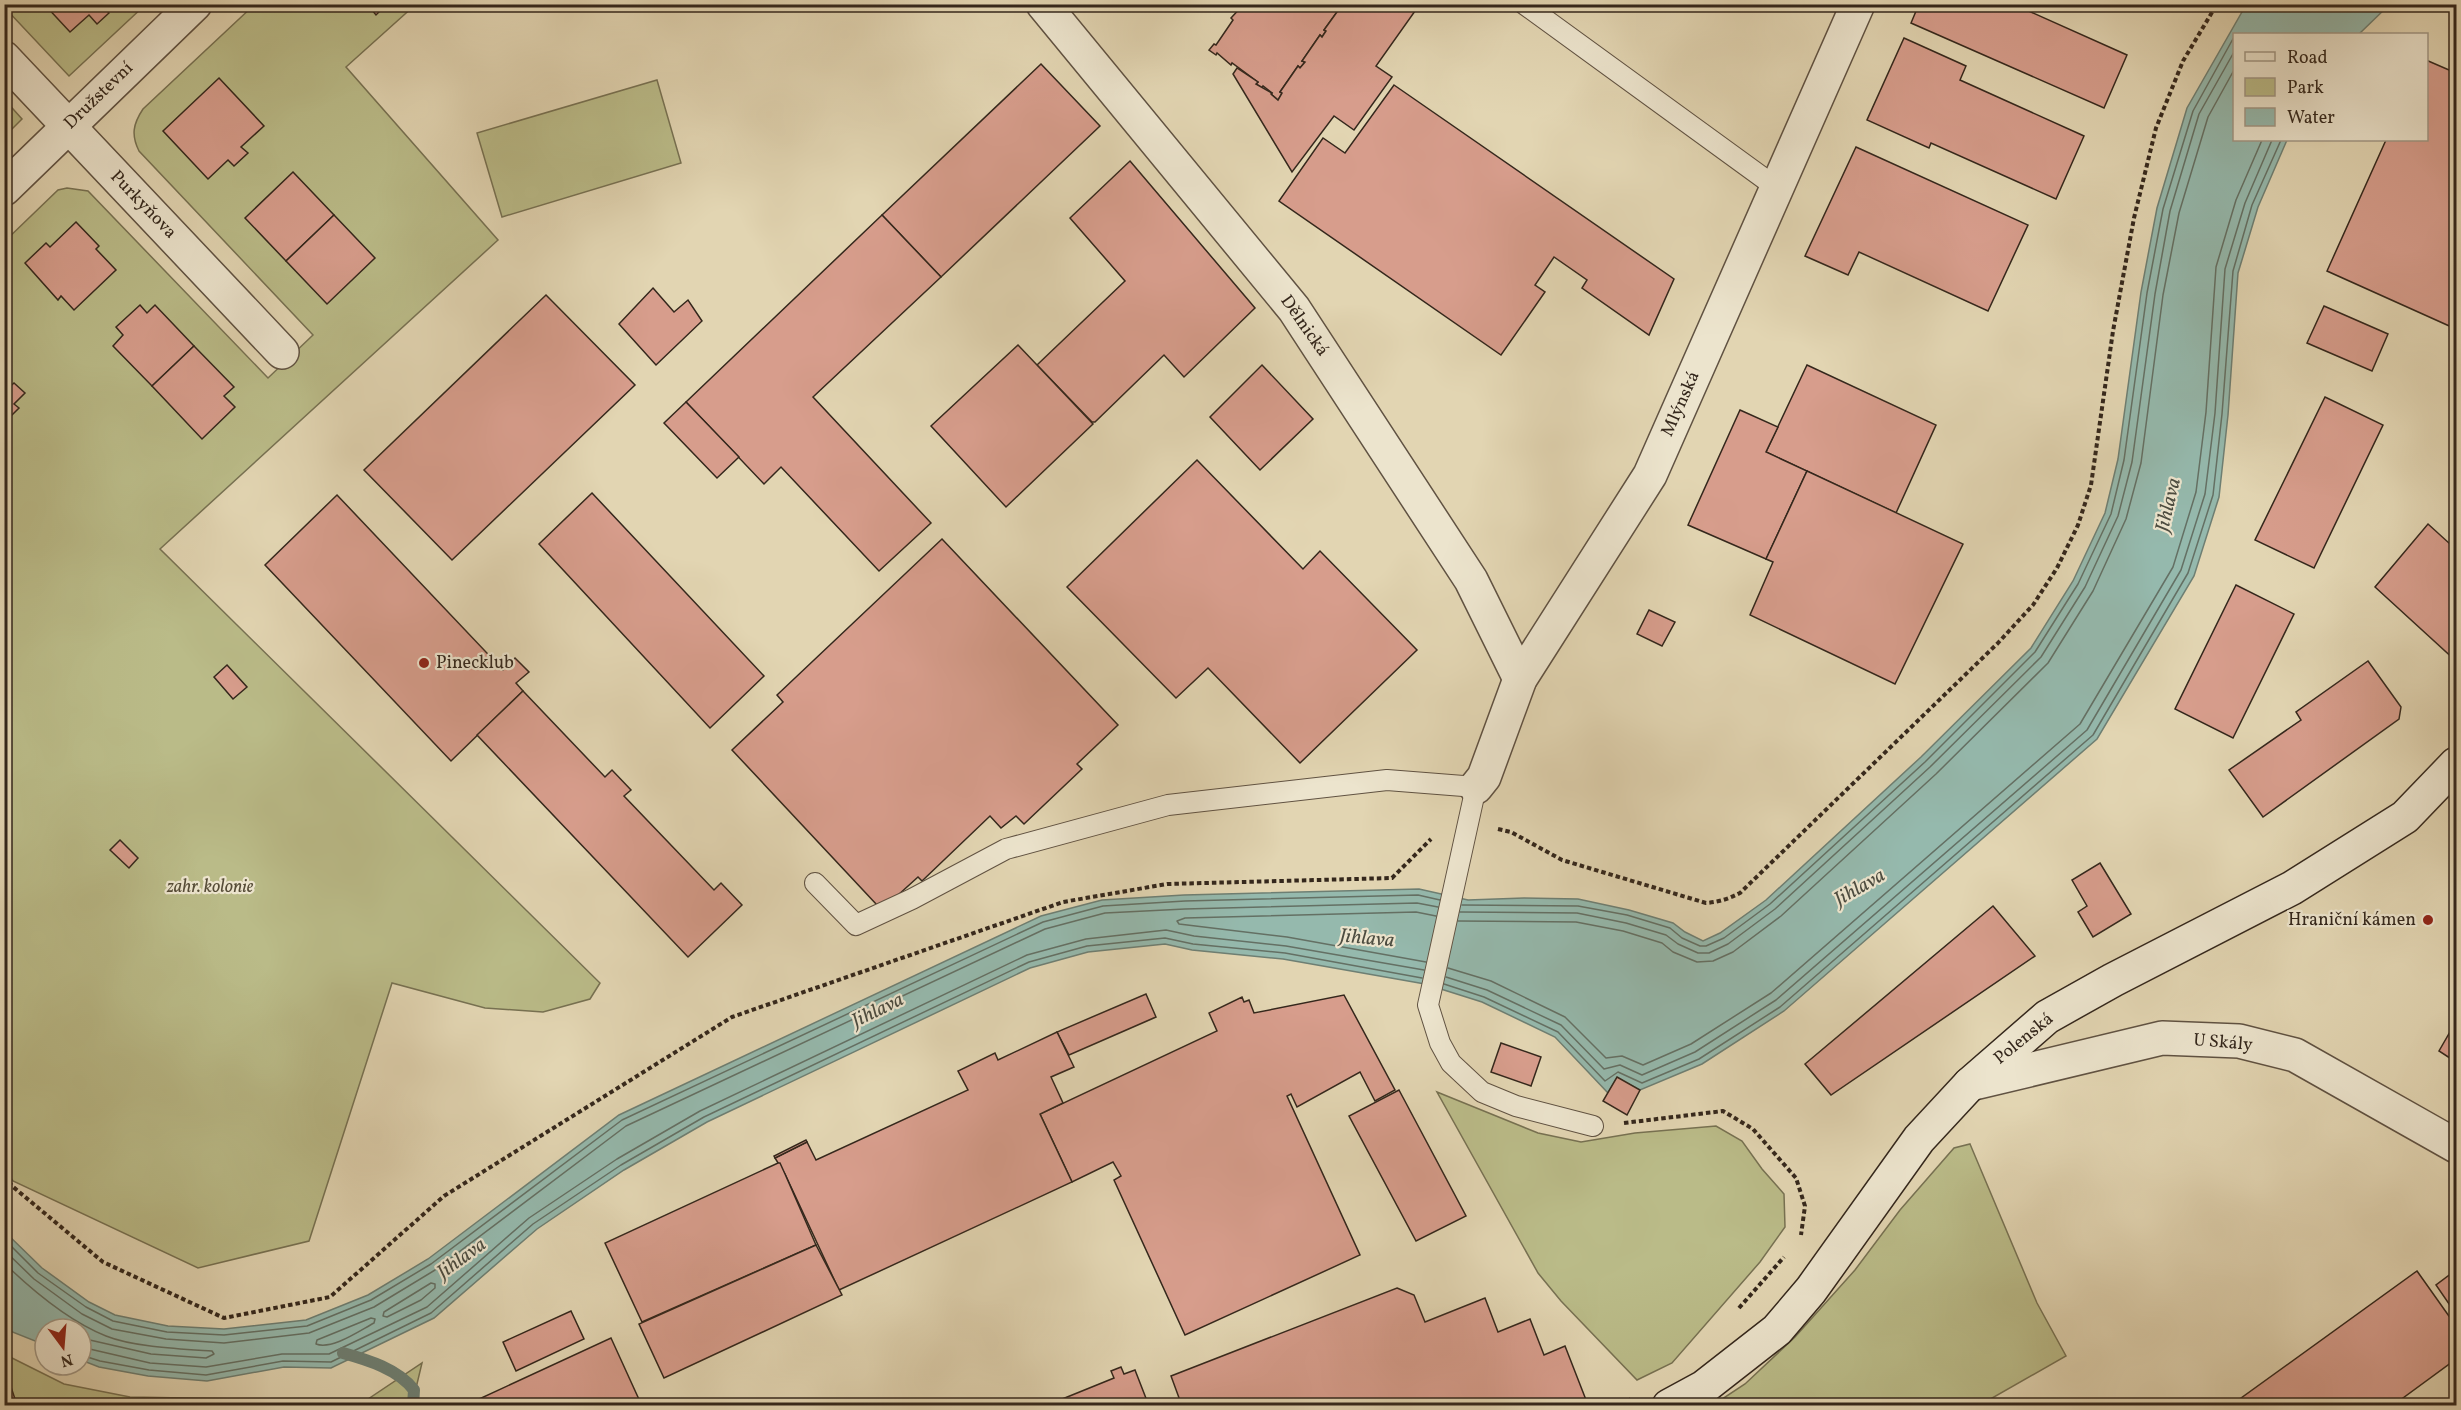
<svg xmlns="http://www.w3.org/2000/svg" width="2461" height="1410" font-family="Vollkorn,serif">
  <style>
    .green { fill: #babb88; stroke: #777152; stroke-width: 1.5 }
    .water { fill: #95b9ad; stroke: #6e7f73; stroke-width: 1.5 }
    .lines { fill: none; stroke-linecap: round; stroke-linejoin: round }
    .shore { stroke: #647064; stroke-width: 1.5 }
    .stream { stroke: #6e7f73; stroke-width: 12 }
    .building { fill: #d79d8c; stroke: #34271c; stroke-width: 1.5 }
    .lane-casing { stroke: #605242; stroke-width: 22 }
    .street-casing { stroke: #605242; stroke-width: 36 }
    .secondary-casing { stroke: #34271c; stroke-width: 36 }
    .path { stroke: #34271c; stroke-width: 4; stroke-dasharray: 4.5 3; stroke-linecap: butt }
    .lane { stroke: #ece4cd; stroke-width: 20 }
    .street { stroke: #ece4cd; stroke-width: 33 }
    .secondary { stroke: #ece4cd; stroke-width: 33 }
    .poi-dot { fill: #8f2418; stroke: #ece4cd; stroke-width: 2 }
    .labels { text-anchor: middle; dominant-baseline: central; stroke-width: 4.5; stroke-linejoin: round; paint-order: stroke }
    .street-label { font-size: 18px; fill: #34271c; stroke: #ece4cd }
    .poi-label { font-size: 18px; fill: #34271c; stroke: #ece4cd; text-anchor: start }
    .park-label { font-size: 18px; font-style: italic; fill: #564c37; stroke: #ece4cd }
    .water-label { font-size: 20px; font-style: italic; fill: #4c4c40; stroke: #ece4cd }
  </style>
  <rect width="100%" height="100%" fill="#e2d5b2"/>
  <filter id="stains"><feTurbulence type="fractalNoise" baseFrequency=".00333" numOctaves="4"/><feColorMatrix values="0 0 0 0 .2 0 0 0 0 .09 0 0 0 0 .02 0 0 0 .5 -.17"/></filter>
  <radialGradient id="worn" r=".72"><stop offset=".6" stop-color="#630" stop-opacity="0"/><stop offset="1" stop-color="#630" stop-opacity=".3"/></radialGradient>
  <g class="green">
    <polygon points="5,4 145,5 69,76 5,8"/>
    <path d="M254 5H415L346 67 498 240 160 549 600 983 590 999 543 1012 485 1008 392 983 309 1241 198 1268 13 1181 5 1169 4 242 58 190 67 188 88 191 268 378 313 335 139 151C131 135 133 124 143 109Z"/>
    <polygon points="657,80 681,163 502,217 477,133"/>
    <polygon points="5,100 22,119 5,136"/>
    <polygon points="1437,1092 1538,1133 1581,1142 1635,1133 1716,1126 1742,1141 1762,1169 1784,1194 1785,1227 1760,1262 1672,1363 1637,1380 1561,1301 1538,1273"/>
    <polygon points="1970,1144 2037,1303 2066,1356 1980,1405 1713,1405 1745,1384 1795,1337 1855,1270 1900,1210 1954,1148"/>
    <polygon points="4,1354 64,1384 130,1397 365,1401 422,1363 412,1405 5,1406"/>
  </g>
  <polygon class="water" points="2246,5 2389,5 2359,34 2234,34 2234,140 2287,140 2258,207 2238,273 2228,415 2219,497 2194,576 2097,739 1784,1011 1702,1064 1640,1090 1617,1078 1608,1093 1555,1037 1482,1002 1425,984 1283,959 1192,950 1165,944 1088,952 1030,968 707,1122 624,1170 537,1229 434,1318 331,1368 284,1367 207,1381 148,1376 99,1367 81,1360 81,1329 45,1329 45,1345 5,1329 4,1231 42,1268 89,1302 115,1315 168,1326 224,1329 306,1320 368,1295 428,1259 619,1115 1041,916 1102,900 1184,895 1419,889 1468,900 1524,898 1578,899 1629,910 1673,923 1685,932 1703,941 1720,933 1766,900 1921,757 2031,648 2073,581 2105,513 2118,459 2141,292 2157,208 2187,108"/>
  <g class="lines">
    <g class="shore">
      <polyline points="1462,905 1578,906 1627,915 1670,928 1682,938 1700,946 1706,946 1724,938 1770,904 1925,762 2035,652 2078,584 2111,514 2124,460 2147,293 2163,209 2193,111 2234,37"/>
      <polyline points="1460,912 1577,913 1626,923 1666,935 1678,944 1698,953 1709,953 1728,944 1775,909 1930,767 2041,657 2085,587 2118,516 2132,462 2155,294 2170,211 2199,114 2234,52"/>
      <polyline points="1458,921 1576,922 1623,931 1662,943 1673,952 1697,962 1713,961 1733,952 1781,916 1936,774 2048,663 2093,591 2126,519 2141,463 2163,295 2179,213 2208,117 2234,70"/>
      <polyline points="1426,962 1287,937 1179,924 1177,921 1185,918 1416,912 1436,916"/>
      <polyline points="1448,968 1491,981 1565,1017 1606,1058 1622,1056 1643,1065 1691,1044 1771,993 2080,724 2173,567 2196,492 2206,412 2216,267 2236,200 2262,140"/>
      <polyline points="1446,977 1487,990 1561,1025 1604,1069 1620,1065 1642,1075 1695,1052 1776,1000 2087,730 2181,570 2205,494 2215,413 2225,269 2245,203 2272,140"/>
      <polyline points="1444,984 1484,997 1558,1032 1605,1081 1618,1072 1642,1083 1699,1059 1780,1007 2093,735 2188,573 2213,495 2222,414 2233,271 2252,205 2281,140"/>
      <polyline points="4,1239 38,1273 86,1307 113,1321 167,1332 224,1335 307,1326 371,1300 431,1264 622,1120 1043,922 1103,906 1185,901 1418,895 1440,900"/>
      <polyline points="4,1250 34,1279 82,1314 112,1329 166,1339 224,1343 309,1333 374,1307 435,1270 626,1126 1045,929 1105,913 1185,909 1417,903 1438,907"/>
      <path d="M4 1263C33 1291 68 1321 106 1336 133 1347 181 1349 212 1351L214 1354 206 1358 151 1354 81 1338"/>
      <polygon points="431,1283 435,1284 435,1288 421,1300 387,1317 383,1316 384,1312"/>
      <path d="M371 1318 375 1319 374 1323C359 1331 332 1350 316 1344L317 1340Z"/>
      <polyline points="81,1347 150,1363 206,1367 282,1354 329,1354 427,1307 529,1218 617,1159 700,1111 1027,955 1086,939 1166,930 1194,936 1286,946 1424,970"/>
      <polyline points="81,1355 100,1361 149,1370 206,1375 283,1361 331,1362 431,1313 533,1224 621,1165 704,1117 1029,962 1087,946 1165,938 1193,944 1285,953 1422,978"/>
    </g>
    <path class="stream" d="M343 1353C368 1360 398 1369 414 1390L413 1406"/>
  </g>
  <g class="building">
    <polygon points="44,4 102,4 109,13 97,24 89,15 70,32"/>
    <polygon points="367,4 387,4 376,15"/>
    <polygon points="1244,4 1346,4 1344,6 1342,5 1324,30 1326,31 1322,37 1320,35 1302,61 1305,62 1300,68 1298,66 1280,92 1282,93 1278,100 1271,94 1272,93 1263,86 1262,88 1256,84 1258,82 1232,63 1231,65 1217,53 1216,55 1209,50 1214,44 1216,45 1233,20 1231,18"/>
    <polygon points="1346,4 1420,4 1376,66 1392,77 1354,130 1334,116 1292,172 1233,74 1237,68 1258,82 1256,84 1272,93 1271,94 1278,100 1282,93 1280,92 1298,66 1300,68 1305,62 1302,61 1320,35 1322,37 1326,31 1324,30 1342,5 1344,6"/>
    <polygon points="1919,4 2013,4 2127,55 2104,108 1911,23"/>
    <polygon points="1904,38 1966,66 1960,80 2084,136 2056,199 1931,143 1929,148 1867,120"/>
    <polygon points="2426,60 2456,73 2456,329 2327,271 2386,140 2426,140"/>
    <polygon points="1041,64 1100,126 941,277 882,215"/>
    <polygon points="219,78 264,126 241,147 248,153 234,166 228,160 208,179 163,131"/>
    <polygon points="1394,85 1674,279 1649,335 1582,288 1587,280 1554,257 1535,285 1545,292 1501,355 1279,201 1323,138 1345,153"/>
    <polygon points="1856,147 2028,225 1988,311 1859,252 1848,275 1805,256"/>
    <polygon points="1130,161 1255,308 1184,377 1164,355 1095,422 1092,422 1037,365 1125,281 1070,218"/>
    <polygon points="293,172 334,215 286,261 245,218"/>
    <polygon points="334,215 375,258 327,304 286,261"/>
    <polygon points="882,215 941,277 813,397 931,523 879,571 781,467 764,484 686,402"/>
    <polygon points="76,222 99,246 96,249 116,270 74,310 61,296 58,300 25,263 46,243 50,247"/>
    <polygon points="653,288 674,312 688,300 702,321 656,365 619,324"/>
    <polygon points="546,295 635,385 452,560 364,470"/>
    <polygon points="140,305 147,313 155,305 194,346 152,386 113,346 123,335 116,327"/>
    <polygon points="2324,306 2388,334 2372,371 2307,343"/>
    <polygon points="1018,345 1093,424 1006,507 931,426"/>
    <polygon points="194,346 234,387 224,396 235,407 202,439 152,386"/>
    <polygon points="1262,365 1313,419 1260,470 1210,417"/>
    <polygon points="1807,365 1936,425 1896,513 1766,452"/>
    <polygon points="14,383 25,393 14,404 19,408 12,415 4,407 4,392"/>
    <polygon points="2325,397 2383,425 2314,568 2255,540"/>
    <polygon points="686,402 739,457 717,478 664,423"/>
    <polygon points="1740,410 1778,427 1766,452 1807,471 1766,559 1688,525"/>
    <polygon points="1197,460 1303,569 1320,551 1417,650 1300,763 1208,668 1176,698 1067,587"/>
    <polygon points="1807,471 1963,544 1895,684 1750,615 1773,562 1766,559"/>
    <polygon points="592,493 764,676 710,728 539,544"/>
    <polygon points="337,495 503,670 515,658 529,672 516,683 523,691 451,761 265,565"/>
    <polygon points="2428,524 2450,544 2456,536 2456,661 2375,587"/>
    <polygon points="942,539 1118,725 1077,764 1082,769 1024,824 1016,816 1001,828 990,816 922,881 918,877 887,905 877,905 732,750 783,702 777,695"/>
    <polygon points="2236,585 2294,614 2233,738 2175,709"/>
    <polygon points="1649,610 1675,622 1662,646 1637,634"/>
    <polygon points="2368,661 2401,707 2399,719 2263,817 2229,770 2301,720 2296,712"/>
    <polygon points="227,665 247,687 233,699 214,677"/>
    <polygon points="523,691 605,777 612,770 631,790 624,796 714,890 721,883 742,905 688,957 477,735"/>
    <polygon points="120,840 138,858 129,868 110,850"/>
    <polygon points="2100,863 2131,914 2093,937 2078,912 2087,906 2072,880"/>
    <polygon points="1993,906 2035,956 1831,1095 1805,1064"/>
    <polygon points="1146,994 1156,1017 1069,1055 1057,1032"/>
    <polygon points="1344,995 1395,1090 1375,1101 1360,1072 1297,1107 1291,1094 1287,1096 1360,1255 1185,1335 1114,1180 1121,1176 1113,1162 1072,1182 1040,1114 1217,1031 1209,1013 1242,997 1244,1002 1249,1000 1254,1013"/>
    <polygon points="2454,1025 2456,1027 2456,1062 2439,1051"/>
    <polygon points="1057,1032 1074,1067 1051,1077 1063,1103 1040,1114 1072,1182 839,1290 785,1174 775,1158 807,1142 816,1160 968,1090 958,1071 995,1053 998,1060"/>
    <polygon points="1501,1043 1541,1057 1531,1086 1491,1072"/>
    <polygon points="1617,1077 1640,1090 1627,1115 1603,1101"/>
    <polygon points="1399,1090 1466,1216 1416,1241 1349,1116"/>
    <polygon points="806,1140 807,1142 775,1158 774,1156"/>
    <polygon points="778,1163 780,1163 785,1174 816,1245 642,1322 605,1243"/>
    <polygon points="816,1245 842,1295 664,1378 639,1324"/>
    <polygon points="2456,1270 2456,1314 2436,1285"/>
    <polygon points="2417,1271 2456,1326 2456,1359 2392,1406 2230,1406"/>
    <polygon points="1397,1288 1414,1295 1425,1322 1485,1298 1498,1332 1530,1319 1544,1355 1565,1346 1588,1405 1182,1406 1171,1376"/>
    <polygon points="571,1311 584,1339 516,1371 503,1342"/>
    <polygon points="611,1338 642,1406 464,1406"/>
    <polygon points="1121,1367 1124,1374 1135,1370 1149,1406 1045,1406 1114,1378 1111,1371"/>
    <polygon points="4,1380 10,1384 16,1402 11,1406 4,1406"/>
  </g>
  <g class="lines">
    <g class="lane-casing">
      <g id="lane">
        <polyline points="1524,4 1777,188"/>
        <polyline points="815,883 856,925 912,899 1006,849 1168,805 1387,780 1476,787 1428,1005 1440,1043 1451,1063 1482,1092 1516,1106 1593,1126"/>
      </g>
    </g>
    <g class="street-casing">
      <g id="street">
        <polyline points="1043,4 1294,309 1471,580 1520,679"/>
        <polyline points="4,58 282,352"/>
        <polyline points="4,189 195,4"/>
        <polyline points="1476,787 1484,777 1520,679 1650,475 1858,4"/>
        <polyline points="1970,1084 2162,1038 2239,1041 2295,1055 2456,1146"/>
      </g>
    </g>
    <g class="secondary-casing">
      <polyline id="secondary" points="1669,1406 1704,1387 1777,1330 1811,1290 1919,1139 1970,1084 2047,1017 2113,980 2292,888 2405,817 2456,764"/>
    </g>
    <g class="path">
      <path d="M1498 829 1511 832 1562 860 1706 903C1719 902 1728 899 1740 893L1998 643 2033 605 2057 568 2078 525 2091 485 2113 331 2134 218 2156 128 2183 61 2217 4"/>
      <polyline points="1624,1123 1723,1111 1753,1129 1796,1178 1805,1206 1801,1235"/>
      <polyline points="4,1176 12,1186 103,1262 224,1318 330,1297 444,1196 732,1017 1063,902 1167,884 1392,878 1431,839"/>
      <polyline points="1739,1308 1784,1257"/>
      <polyline points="1622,1406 1631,1399"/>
    </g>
    <use href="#lane" class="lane"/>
    <use href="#street" class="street"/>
    <use href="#secondary" class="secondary"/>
  </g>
  <g class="poi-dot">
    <circle cx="424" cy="663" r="6"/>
    <circle cx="2428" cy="920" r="6"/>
  </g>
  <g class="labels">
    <g class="street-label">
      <text transform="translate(99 96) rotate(-44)">Družstevní</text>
      <text transform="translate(143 205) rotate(46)">Purkyňova</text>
      <text transform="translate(1304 326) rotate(55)">Dělnická</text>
      <text transform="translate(1681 404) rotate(-66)">Mlýnská</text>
      <text transform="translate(2024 1039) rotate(-39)">Polenská</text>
      <text transform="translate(2223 1043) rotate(5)">U Skály</text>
    </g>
    <g class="poi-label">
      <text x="436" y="663">Pinecklub</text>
      <text x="2416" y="920" text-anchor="end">Hraniční kámen</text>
    </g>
    <g class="park-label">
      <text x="210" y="887">zahr. kolonie</text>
    </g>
    <g class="water-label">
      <text transform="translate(2169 505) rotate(-77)">Jihlava</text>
      <text transform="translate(1860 888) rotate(-30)">Jihlava</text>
      <text transform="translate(1367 939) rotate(5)">Jihlava</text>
      <text transform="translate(878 1011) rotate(-26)">Jihlava</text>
      <text transform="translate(462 1259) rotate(-36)">Jihlava</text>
    </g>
  </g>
  <rect width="2461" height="1410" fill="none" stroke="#e2d5b2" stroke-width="24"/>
  <rect x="6" y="6" width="2449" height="1398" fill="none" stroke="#34271c" stroke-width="3"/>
  <rect x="12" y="12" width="2437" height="1386" fill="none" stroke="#34271c" stroke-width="1.5"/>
  <rect x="2233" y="33" width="195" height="108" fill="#ece4cd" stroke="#a29886" stroke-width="1.5"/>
  <rect x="2245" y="52" width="30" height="9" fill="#ece4cd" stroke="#a29886" stroke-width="1.5"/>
  <text x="2287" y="63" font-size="18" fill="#34271c">Road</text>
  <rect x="2245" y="78" width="30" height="18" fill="#babb88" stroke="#a29886" stroke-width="1.5"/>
  <text x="2287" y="93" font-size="18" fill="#34271c">Park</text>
  <rect x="2245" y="108" width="30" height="18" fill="#95b9ad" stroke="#a29886" stroke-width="1.5"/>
  <text x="2287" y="123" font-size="18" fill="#34271c">Water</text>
  <g transform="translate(63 1347) rotate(164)"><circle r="28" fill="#ece4cd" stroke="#a29886" stroke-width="1.5"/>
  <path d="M0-4.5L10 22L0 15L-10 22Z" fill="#8f2418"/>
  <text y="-9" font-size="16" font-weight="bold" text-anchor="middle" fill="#34271c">N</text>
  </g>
  <rect width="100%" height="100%" filter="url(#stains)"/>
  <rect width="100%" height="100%" fill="url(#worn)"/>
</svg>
